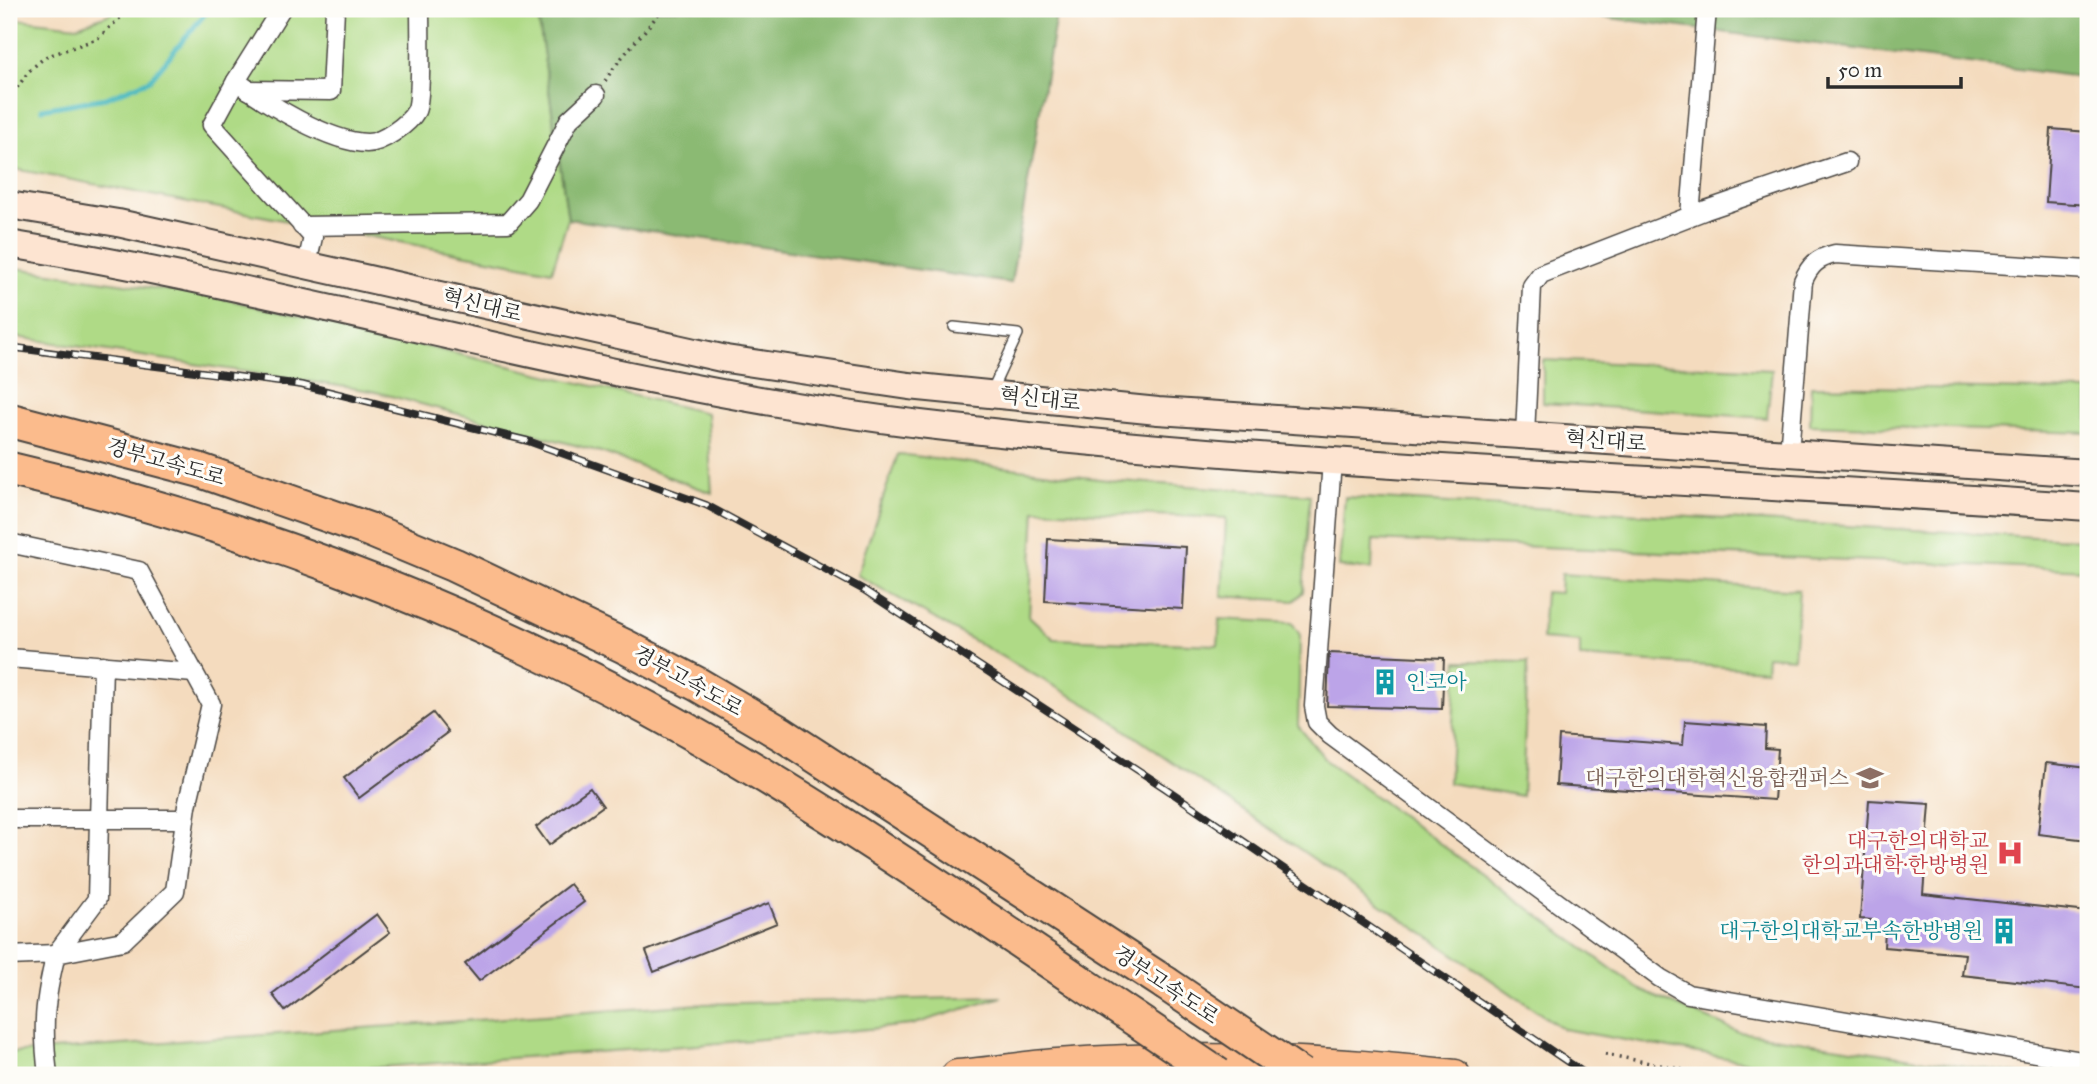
<svg xmlns="http://www.w3.org/2000/svg" width="2097" height="1084" font-family="'IM FELL Great Primer','Noto Serif KR',serif">
  <style>
    .green { fill: #afda86; stroke: #6d8258; stroke-width: 2 }
    .forest { fill: #8bba73; stroke: #5b724f; stroke-width: 2 }
    .lines { fill: none; stroke-linecap: round; stroke-linejoin: round }
    .stream { stroke: #4bbac2; stroke-width: 5 }
    .building { fill: #bca4e8 }
    .lane-casing { stroke: #494541; stroke-width: 12 }
    .street-casing { stroke: #494541; stroke-width: 21 }
    .secondary-casing { stroke: #494541; stroke-width: 30 }
    .primary-casing { stroke: #494541; stroke-width: 33 }
    .highway-casing { stroke: #494541; stroke-width: 37 }
    .path { stroke: #494541; stroke-width: 3.5; stroke-dasharray: 2 5; stroke-linecap: butt }
    .lane { stroke: #fff; stroke-width: 9 }
    .street { stroke: #fff; stroke-width: 18 }
    .secondary { stroke: #fde4d1; stroke-width: 26 }
    .primary { stroke: #fbbb8c; stroke-width: 30 }
    .highway { stroke: #fbbb8c; stroke-width: 33 }
    .rail-casing { stroke: #2b2b2b; stroke-width: 8 }
    .rail { stroke: #fdfcf7; stroke-width: 5; stroke-dasharray: 16; stroke-linecap: butt }
    .highway-bridge-casing { stroke: #494541; stroke-width: 37; stroke-linecap: butt }
    .highway-bridge { stroke: #fbbb8c; stroke-width: 33 }
    .labels { text-anchor: middle; dominant-baseline: central; stroke-width: 6; stroke-linejoin: round; paint-order: stroke }
    .street-label { font-size: 21px; fill: #2b2b2b; stroke: #fdfcf7 }
    .culture-label { font-size: 21px; fill: #0d838f; stroke: #fdfcf7; text-anchor: start }
    .education-label { font-size: 21px; fill: #785e54; stroke: #fdfcf7; text-anchor: end }
    .health-label { font-size: 21px; fill: #be3a42; stroke: #fdfcf7; text-anchor: end }
  </style>
  <rect width="100%" height="100%" fill="#fdfcf7"/>
  <filter id="ink" filterUnits="userSpaceOnUse"><feTurbulence type="fractalNoise" baseFrequency=".0143" numOctaves="2"/><feDisplacementMap in="SourceGraphic" scale="14" xChannelSelector="R" yChannelSelector="G"/><feConvolveMatrix kernelMatrix="1 2 1 2 8 2 1 2 1" color-interpolation-filters="sRGB"/></filter>
  <filter id="wash" filterUnits="userSpaceOnUse"><feTurbulence type="fractalNoise" baseFrequency=".00686" numOctaves="4" result="noise"/><feDisplacementMap in="SourceGraphic" scale="28" xChannelSelector="R" yChannelSelector="G"/><feGaussianBlur stdDeviation="1.57" result="paint"/><feColorMatrix in="noise" values="0 0 0 0 0 0 0 0 0 0 0 0 0 0 0 0 0 1.4 0 .05"/><feComposite in="paint" operator="in"/></filter>
  <g filter="url(#wash)">
    <rect width="100%" height="100%" fill="#f4dbbe"/>
    <g class="green">
      <polygon points="112,9 537,9 568,219 552,271 9,168 9,18 77,26 110,14"/>
      <polygon points="9,267 221,298 707,413 712,493 601,452 372,391 9,336"/>
      <polygon points="1543,360 1772,370 1767,418 1543,403"/>
      <polygon points="1811,386 2088,391 2088,433 1810,425"/>
      <polygon points="898,454 1107,480 1310,495 1303,592 1294,601 1222,596 1226,518 1035,510 1029,616 1054,639 1218,645 1220,619 1292,623 1300,635 1298,726 1327,761 1642,991 1739,1032 2026,1075 1821,1075 1563,1029 1093,708 857,575"/>
      <polygon points="1345,497 2088,540 2088,570 1373,540 1372,569 1339,567"/>
      <polygon points="1561,574 1799,590 1794,658 1767,656 1766,670 1580,657 1580,642 1542,639 1545,592 1560,593"/>
      <polygon points="1457,661 1528,662 1522,796 1449,783"/>
      <polygon points="1002,997 911,1025 698,1045 263,1075 9,1075 9,1053 701,1004"/>
    </g>
    <g class="forest">
      <polygon points="537,9 1057,9 1011,283 568,219"/>
      <polygon points="1538,9 2088,9 2088,78"/>
    </g>
    <g class="lines">
      <polyline class="stream" points="42,109 106,98 150,80 209,9"/>
    </g>
    <g id="blocks">
      <g class="building">
        <polygon points="2051,129 2088,132 2088,205 2046,202"/>
        <polygon points="1048,539 1186,547 1183,609 1045,601"/>
        <polygon points="1329,653 1444,658 1442,709 1327,706"/>
        <polygon points="433,713 448,732 359,798 344,778"/>
        <polygon points="1685,721 1766,727 1765,748 1778,749 1774,800 1556,785 1559,736 1683,745"/>
        <polygon points="2046,763 2088,768 2088,840 2038,834"/>
        <polygon points="590,788 603,806 549,845 536,827"/>
        <polygon points="1869,800 1930,804 1923,894 2088,912 2088,989 1962,975 1965,954 1884,947 1885,931 1872,930 1872,920 1860,919"/>
        <polygon points="570,884 584,902 479,981 465,964"/>
        <polygon points="769,903 777,923 654,972 646,951"/>
        <polygon points="377,914 390,932 285,1011 272,994"/>
      </g>
    </g>
  </g>
  <g filter="url(#ink)">
    <use href="#blocks" fill-opacity="0" stroke="#494541" stroke-width="2"/>
    <g class="lines">
      <g class="lane-casing">
        <polyline id="lane" points="954,327 1018,334 991,392"/>
      </g>
      <g class="street-casing">
        <g id="street">
          <polyline points="236,81 281,9"/>
          <polyline points="248,90 331,91 335,9"/>
          <polyline points="1690,216 1707,9"/>
          <polyline points="302,226 508,223 528,200 569,120 596,95"/>
          <path d="M307 264 313 237 212 125 236 81C268 104 328 142 367 143 382 143 409 124 416 111 422 100 420 27 420 9"/>
          <polyline points="1525,435 1532,286 1541,274 1706,210 1847,162"/>
          <path d="M1789 453 1803 281C1810 265 1817 258 1835 254L2088 270"/>
          <polyline points="1332,461 1314,706 1317,722 1330,735 1660,978 1688,994 2088,1062"/>
          <polyline points="9,543 139,571 211,704 187,806 175,891 123,941 56,954"/>
          <polyline points="9,658 194,673"/>
          <polyline points="9,819 185,819"/>
          <polyline points="56,954 97,899 103,665"/>
          <path d="M9 956 56 954C44 1002 42 1026 48 1075"/>
        </g>
      </g>
      <g class="secondary-casing">
        <g id="secondary">
          <polyline points="9,205 118,223 726,359 909,386 1158,411 2088,473"/>
          <path d="M9 244C314 294 612 387 920 424 1308 470 1699 478 2088 507"/>
        </g>
      </g>
      <g class="primary-casing">
        <path id="primary" d="M957 1075C991 1073 1024 1066 1057 1064 1189 1054 1323 1060 1455 1075"/>
      </g>
      <g class="highway-casing">
        <g id="highway">
          <polyline points="9,420 199,470 370,530 454,565 624,646 697,684 782,734 1165,983"/>
          <path d="M9 469C227 519 449 601 647 708 796 789 937 885 1077 980"/>
        </g>
      </g>
      <g class="path">
        <path d="M605 81C621 55 644 34 662 9"/>
        <polyline points="9,99 29,71 45,57 97,39 130,9"/>
        <polyline points="1605,1054 1709,1075"/>
      </g>
      <use href="#lane" class="lane"/>
      <use href="#street" class="street"/>
      <use href="#secondary" class="secondary"/>
      <use href="#primary" class="primary"/>
      <use href="#highway" class="highway"/>
      <g class="rail-casing">
        <polyline id="rail" points="9,347 302,385 528,441 706,505 864,590 1165,788 1587,1075"/>
      </g>
      <use href="#rail" class="rail"/>
      <g class="highway-bridge-casing">
        <g id="highway-bridge">
          <polyline points="1077,980 1218,1075"/>
          <polyline points="1165,983 1301,1075"/>
        </g>
      </g>
      <use href="#highway-bridge" class="highway-bridge"/>
    </g>
  </g>
  <defs>
    <g id="building-bare" transform="scale(2.1)"><path d="M-4-6H4V6H1V3H-1V6H-4ZM-2.5-4.3h1.7v1.8h-1.7ZM.8-4.3h1.7v1.8H.8ZM-2.5-1h1.7V.8h-1.7ZM.8-1h1.7V.8H.8Z" fill="#0f9aa8" stroke="#fdfcf7" stroke-width="2.5" paint-order="stroke"/></g>
    <g id="university-bare" transform="scale(2.1)"><path d="M0-5L7-2L0 1L-7-2ZM-4 1L0 2.5L4 1V4Q0 6-4 4Z" fill="#8d6e63" stroke="#fdfcf7" stroke-width="2.5" paint-order="stroke"/></g>
    <g id="hospital-bare" transform="scale(2.1)"><path d="M-5-5h3v3.5h4V-5h3V5h-3V1.5h-4V5h-3Z" fill="#e0444e" stroke="#fdfcf7" stroke-width="2.5" paint-order="stroke"/></g>
  </defs>
  <g fill-rule="evenodd">
    <use href="#building-bare" x="1385" y="682"/>
    <use href="#university-bare" x="1870" y="778"/>
    <use href="#hospital-bare" x="2010" y="853"/>
    <use href="#building-bare" x="2004" y="931"/>
  </g>
  <g class="labels">
    <g class="street-label">
      <text transform="translate(482 305) rotate(14)">혁신대로</text>
      <text transform="translate(1040 399) rotate(6)">혁신대로</text>
      <text transform="translate(1606 441) rotate(4)">혁신대로</text>
      <text transform="translate(166 462) rotate(16)">경부고속도로</text>
      <text transform="translate(688 681) rotate(29)">경부고속도로</text>
      <text transform="translate(1166 985) rotate(34)">경부고속도로</text>
    </g>
    <g class="culture-label">
      <text x="1406" y="682">인코아</text>
      <text x="1983" y="931" text-anchor="end">대구한의대학교부속한방병원</text>
    </g>
    <g class="education-label">
      <text x="1849" y="778">대구한의대학혁신융합캠퍼스</text>
    </g>
    <g class="health-label">
      <text x="1989" y="841">대구한의대학교<tspan x="1989" dy="24">한의과대학·한방병원</tspan></text>
    </g>
  </g>
  <rect width="2097" height="1084" fill="none" stroke="#fdfcf7" stroke-width="35"/>
  <path d="M1828 77v10h133v-10" fill="none" stroke="#2b2b2b" stroke-width="3.5"/>
  <text x="1838" y="77" font-size="21" fill="#2b2b2b" stroke="#fdfcf7" stroke-width="5" paint-order="stroke">50 m</text>
</svg>
